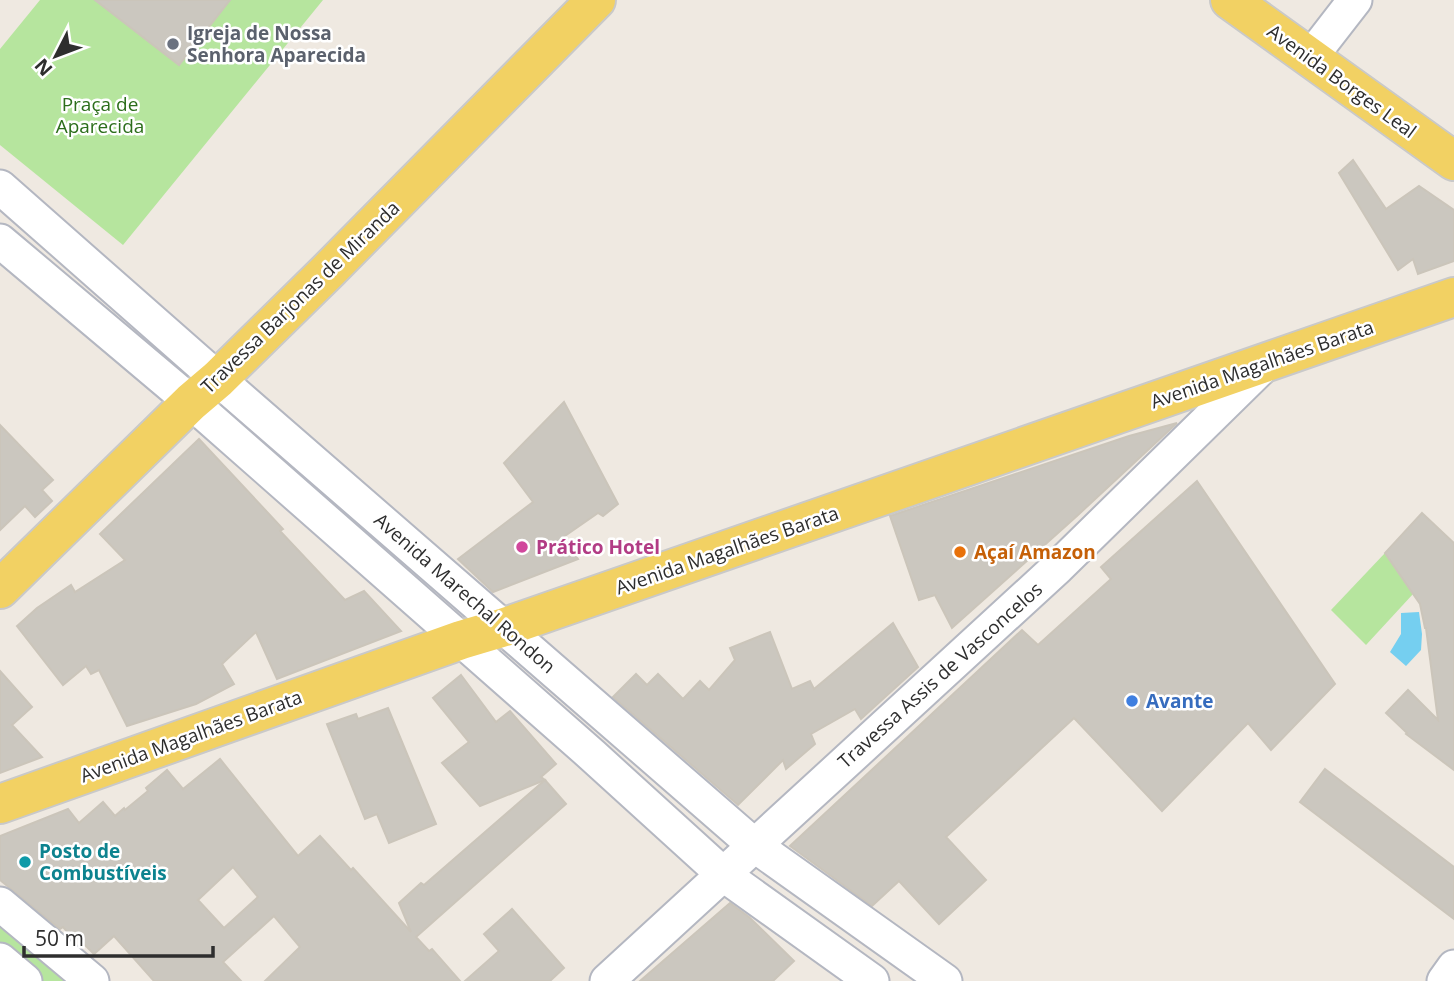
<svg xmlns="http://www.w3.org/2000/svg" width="1454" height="981" font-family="'Open Sans',sans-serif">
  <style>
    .green { fill: #b6e59e }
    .water { fill: #75cff0 }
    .building { fill: #cbc7bf; stroke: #cbc5ba; stroke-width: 2; fill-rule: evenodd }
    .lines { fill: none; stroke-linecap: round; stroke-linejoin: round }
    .minor-casing { stroke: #b4b7c1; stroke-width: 37 }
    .major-casing { stroke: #c9c9c9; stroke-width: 42 }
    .minor { stroke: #fff; stroke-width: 33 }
    .major { stroke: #f2d163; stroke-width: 38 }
    .worship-dot { fill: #6b7280; stroke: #fff; stroke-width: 2.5 }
    .hotel-dot { fill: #d1479c; stroke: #fff; stroke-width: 2.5 }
    .food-dot { fill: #e8710a; stroke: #fff; stroke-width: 2.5 }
    .shop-dot { fill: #3f7fe0; stroke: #fff; stroke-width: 2.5 }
    .culture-dot { fill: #0f9aa8; stroke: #fff; stroke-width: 2.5 }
    .labels { text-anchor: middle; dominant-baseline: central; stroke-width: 5; stroke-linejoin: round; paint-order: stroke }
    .worship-label { font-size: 19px; font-weight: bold; fill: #5b616d; stroke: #fff; text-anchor: start }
    .street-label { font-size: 19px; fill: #2e2e2e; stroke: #fff }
    .park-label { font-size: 19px; fill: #2c6e1b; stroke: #fff }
    .hotel-label { font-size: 19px; font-weight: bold; fill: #b23c85; stroke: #fff; text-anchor: start }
    .food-label { font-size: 19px; font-weight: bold; fill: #c56008; stroke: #fff; text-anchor: start }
    .shop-label { font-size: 19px; font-weight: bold; fill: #366cbe; stroke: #fff; text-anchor: start }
    .culture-label { font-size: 19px; font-weight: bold; fill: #0d838f; stroke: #fff; text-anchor: start }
  </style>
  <rect width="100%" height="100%" fill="#efe9e1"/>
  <g class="green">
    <polygon points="40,0 95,0 179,65 230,0 323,0 123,245 0,145 0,49"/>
    <polygon points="1385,553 1413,594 1366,645 1331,610"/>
    <polygon points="0,914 80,981 36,981 0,950"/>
  </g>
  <polygon class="water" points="1419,612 1422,634 1421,650 1406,666 1390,652 1401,634 1401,613"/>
  <g class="building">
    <polygon points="95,0 230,0 179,65"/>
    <polygon points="1353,160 1386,209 1419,186 1454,210 1454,261 1418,274 1413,259 1398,270 1339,173"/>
    <polygon points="564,402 618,504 603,516 598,513 562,538 578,559 493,592 458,559 533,502 504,463"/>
    <polygon points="1177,423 1078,515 952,628 935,595 919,600 890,516 1129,436"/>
    <polygon points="0,425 53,480 42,490 52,501 35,517 25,506 0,530"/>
    <polygon points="199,439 283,529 280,531 345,600 364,591 401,631 277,679 256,632 222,664 234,684 196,704 127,726 99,670 91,674 86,666 63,685 17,626 37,608 71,585 75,592 125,560 100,534"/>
    <polygon points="1197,481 1335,684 1271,750 1248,723 1162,811 1074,718 946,837 986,880 939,924 899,881 872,906 790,846 1022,630 1038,645 1111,579 1101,567"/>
    <polygon points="1422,513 1454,543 1454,770 1406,734 1407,733 1386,713 1408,690 1438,720 1426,628 1425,628 1420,604 1385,553"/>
    <polygon points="893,623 918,667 861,719 855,709 811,734 815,744 786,769 783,760 738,805 613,697 636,674 647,685 658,674 683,699 700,681 709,690 735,660 730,648 770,632 792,689 810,681 814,689"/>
    <polygon points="0,671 32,707 12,725 42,757 0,773"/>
    <polygon points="461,675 496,722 510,711 556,764 541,777 545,780 480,806 442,763 469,742 433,698"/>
    <polygon points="388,708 436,824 389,843 377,814 365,819 327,724 356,714 358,719"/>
    <path d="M220 759 298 856 320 836 351 870 353 868 411 932 399 903 421 883 424 885 545 780 566 804 416 937 429 951 432 949 460 981H265L300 947 274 916 223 962 241 981H154L114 936 94 954 73 933 71 936 63 927 60 929 0 880V836L68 809 79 823 103 802 115 816 124 808 125 810 148 791 146 788 167 770 183 789ZM233 867 258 897 224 928 198 900Z"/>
    <polygon points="1325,769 1454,867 1454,919 1300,802"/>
    <polygon points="730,903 749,917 794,961 773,981 640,981"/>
    <polygon points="512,909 564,968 550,981 465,981 499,951 484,934"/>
  </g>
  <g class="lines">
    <g class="minor-casing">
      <g id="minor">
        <polyline points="1310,58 1355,0"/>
        <polyline points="0,187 218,379 754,845 945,981"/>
        <polyline points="0,241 191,402 592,755 724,875 872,981"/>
        <polyline points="0,904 92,981"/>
        <polyline points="0,960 25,981"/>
        <polyline points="607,981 1058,567 1266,363"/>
        <polyline points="1444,981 1454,967"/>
      </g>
    </g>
    <g class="major-casing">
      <g id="major">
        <polyline points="1230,0 1454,161"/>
        <polyline points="0,589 191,402 218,379 328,271 596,0"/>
        <polyline points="0,804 461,640 505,627 1454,297"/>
      </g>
    </g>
    <use href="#minor" class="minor"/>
    <use href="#major" class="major"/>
  </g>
  <circle class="worship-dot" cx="173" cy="44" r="7"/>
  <circle class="hotel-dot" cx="522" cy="547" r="7"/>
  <circle class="food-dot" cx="960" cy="552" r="7"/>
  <circle class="shop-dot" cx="1132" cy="701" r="7"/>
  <circle class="culture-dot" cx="25" cy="862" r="7"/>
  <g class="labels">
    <g class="worship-label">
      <text x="187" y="33">Igreja de Nossa<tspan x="187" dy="22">Senhora Aparecida</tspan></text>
    </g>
    <g class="street-label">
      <text transform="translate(1342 81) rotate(36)">Avenida Borges Leal</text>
      <text transform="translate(300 297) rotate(-44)">Travessa Barjonas de Miranda</text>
      <text transform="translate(1262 364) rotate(-19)">Avenida Magalhães Barata</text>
      <text transform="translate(727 550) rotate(-19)">Avenida Magalhães Barata</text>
      <text transform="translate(465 593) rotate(41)">Avenida Marechal Rondon</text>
      <text transform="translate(940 675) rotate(-42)">Travessa Assis de Vasconcelos</text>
      <text transform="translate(191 736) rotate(-20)">Avenida Magalhães Barata</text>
    </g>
    <g class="park-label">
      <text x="100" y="104">Praça de<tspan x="100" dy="22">Aparecida</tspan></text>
    </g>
    <g class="hotel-label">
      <text x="536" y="547">Prático Hotel</text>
    </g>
    <g class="food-label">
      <text x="974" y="552">Açaí Amazon</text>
    </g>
    <g class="shop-label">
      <text x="1146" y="701">Avante</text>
    </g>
    <g class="culture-label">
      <text x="39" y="851">Posto de<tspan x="39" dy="22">Combustíveis</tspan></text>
    </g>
  </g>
  <g transform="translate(56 56) rotate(228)" stroke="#ffffff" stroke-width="5" paint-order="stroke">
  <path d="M0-5L12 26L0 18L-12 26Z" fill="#2e2e2e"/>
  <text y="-10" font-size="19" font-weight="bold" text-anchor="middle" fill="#2e2e2e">N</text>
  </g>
  <path d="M24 946v10h189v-10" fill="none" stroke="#2e2e2e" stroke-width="3.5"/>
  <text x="35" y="946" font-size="21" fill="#2e2e2e" stroke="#ffffff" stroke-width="5" paint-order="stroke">50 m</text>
</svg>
